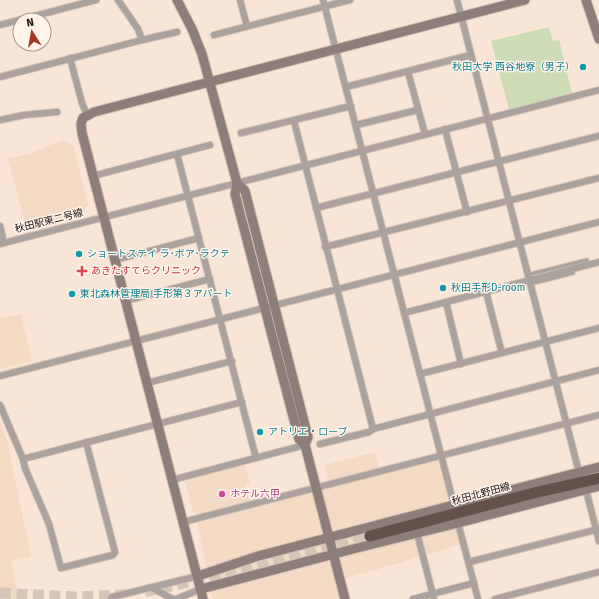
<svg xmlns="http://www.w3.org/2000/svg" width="599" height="599" font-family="'Fira Sans','Noto Sans JP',sans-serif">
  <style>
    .built { fill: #f3dac5 }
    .green { fill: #cddbb6 }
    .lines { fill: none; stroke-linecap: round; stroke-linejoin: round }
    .highway-tunnel { stroke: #d7c6b7; stroke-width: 11; stroke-dasharray: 11 5.5; stroke-linecap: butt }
    .lane-casing { stroke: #d0bfb1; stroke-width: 5 }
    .street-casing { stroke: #d0bfb1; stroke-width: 8 }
    .secondary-casing { stroke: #d0bfb1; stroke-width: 11 }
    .highway-casing { stroke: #d0bfb1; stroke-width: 13 }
    .lane { stroke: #aba19d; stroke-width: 3 }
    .street { stroke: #aba19d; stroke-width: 6 }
    .secondary { stroke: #8d7e79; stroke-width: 9 }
    .highway { stroke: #65504a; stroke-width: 11 }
    .culture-dot { fill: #0f9aa8; stroke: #fff3ea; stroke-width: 1.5 }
    .health-dot { fill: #e0444e; stroke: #fff3ea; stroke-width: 1.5 }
    .hotel-dot { fill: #d1479c; stroke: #fff3ea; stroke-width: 1.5 }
    .labels { text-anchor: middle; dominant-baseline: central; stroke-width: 3; stroke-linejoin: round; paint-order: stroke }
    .culture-label { font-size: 10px; fill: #0d838f; stroke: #fff3ea; text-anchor: start }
    .street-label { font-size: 10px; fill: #1b140f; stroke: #fff3ea }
    .health-label { font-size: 10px; fill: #be3a42; stroke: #fff3ea; text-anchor: start }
    .hotel-label { font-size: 10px; fill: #b23c85; stroke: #fff3ea; text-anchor: start }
  </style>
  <rect width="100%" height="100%" fill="#f8e5d5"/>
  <g class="built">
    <polygon points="62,140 73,146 88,204 81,216 27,230 8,159 31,153"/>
    <polygon points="21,314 32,361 4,368 0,367 0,318"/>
    <polygon points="0,422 7,440 31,557 11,561 19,599 0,599"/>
    <polygon points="375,452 380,469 436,455 462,544 396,564 342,579 347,599 213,599 197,523 330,487 325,465"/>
    <polygon points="245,464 250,483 245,485 249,501 199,514 193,511 185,482 186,480"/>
  </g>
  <polygon class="green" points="549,27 553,41 559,40 572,93 509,109 491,41"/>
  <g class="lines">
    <g class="highway-tunnel">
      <polyline points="145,592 214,576 370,536"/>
      <polyline points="0,593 75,597 124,595"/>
    </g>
    <g class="lane-casing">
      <g id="lane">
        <polyline points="527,275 587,260"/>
        <polyline points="530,284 573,273"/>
      </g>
    </g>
    <g class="street-casing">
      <g id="street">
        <polyline points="118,0 138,29 142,40"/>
        <polyline points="240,0 247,26"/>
        <polyline points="323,0 454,505"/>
        <polyline points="457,0 579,472"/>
        <polyline points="0,25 96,0"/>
        <polyline points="214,35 350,0"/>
        <polyline points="70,58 82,103 87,115"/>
        <polyline points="408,72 425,134"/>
        <polyline points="0,77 142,40 177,32"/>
        <polyline points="346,87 471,55"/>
        <polyline points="0,120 24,115 57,112"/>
        <polyline points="294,121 373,429 599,370"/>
        <polyline points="356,125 418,110"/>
        <polyline points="445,129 467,212"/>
        <polyline points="241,133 351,106"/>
        <polyline points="177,154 256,458"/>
        <polyline points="93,176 210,145"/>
        <polyline points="316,208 599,136"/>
        <polyline points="0,226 4,243"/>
        <polyline points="0,244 599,90"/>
        <polyline points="325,247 599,178"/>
        <polyline points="115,260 199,238"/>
        <polyline points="486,292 502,353"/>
        <polyline points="125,301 210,279"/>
        <polyline points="446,302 461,364"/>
        <polyline points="404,313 599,262"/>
        <polyline points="420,374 599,328"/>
        <polyline points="0,376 599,222"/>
        <polyline points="147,383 232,361"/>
        <polyline points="0,405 23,459 25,468 49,524 61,568 113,555 115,552 86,442"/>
        <polyline points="320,444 369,432 373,429"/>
        <polyline points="23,459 242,402"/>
        <polyline points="172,480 305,445"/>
        <polyline points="586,490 599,541"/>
        <polyline points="183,522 599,415"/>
        <polyline points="458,523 478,599"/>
        <polyline points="417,533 434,599"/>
        <polyline points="469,562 599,529"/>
        <polyline points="152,588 173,599"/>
        <polyline points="111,599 112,597 198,576"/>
        <polyline points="176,599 201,589"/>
        <polyline points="413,599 474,583"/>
        <polyline points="495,599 599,572"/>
      </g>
    </g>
    <g class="secondary-casing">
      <g id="secondary">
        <polyline points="177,0 192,29 202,54 237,183 235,194 299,439 305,445"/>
        <polyline points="586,0 599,39"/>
        <polyline points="237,183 245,191 308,437 305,445 345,599"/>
        <polyline points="198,576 255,557 599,467"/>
        <polyline points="201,589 353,549 458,523 599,486"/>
        <polyline points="203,599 82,133 81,124 83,118 94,112 525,0"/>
      </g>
    </g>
    <g class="highway-casing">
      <polyline id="highway" points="370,536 534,493 599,478"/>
    </g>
    <use href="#lane" class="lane"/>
    <use href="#street" class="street"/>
    <use href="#secondary" class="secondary"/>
    <use href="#highway" class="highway"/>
  </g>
  <g class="culture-dot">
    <circle cx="583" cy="67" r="4"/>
    <circle cx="79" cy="254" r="4"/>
    <circle cx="443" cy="288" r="4"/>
    <circle cx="72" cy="294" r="4"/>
    <circle cx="260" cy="432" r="4"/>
  </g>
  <path class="health-dot" d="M80 265h4v4h4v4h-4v4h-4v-4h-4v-4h4z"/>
  <circle class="hotel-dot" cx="222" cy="494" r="4"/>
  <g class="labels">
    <g class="culture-label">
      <text x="575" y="67" text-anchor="end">秋田大学 西谷地寮（男子）</text>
      <text x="87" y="254">ショートステイ ラ･ボア･ラクテ</text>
      <text x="451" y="288">秋田手形D-room</text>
      <text x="80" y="294">東北森林管理局 手形第３アパート</text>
      <text x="268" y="432">アトリエ・ローブ</text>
    </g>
    <g class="street-label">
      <text transform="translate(49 221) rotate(-14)">秋田駅東二号線</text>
      <text transform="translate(481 494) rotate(-15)">秋田北野田線</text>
    </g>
    <g class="health-label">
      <text x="91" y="271">あきたすてらクリニック</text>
    </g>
    <g class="hotel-label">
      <text x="230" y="494">ホテル六甲</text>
    </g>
  </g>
  <g transform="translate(32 32) rotate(349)"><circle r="19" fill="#fff3ea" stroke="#a49a92"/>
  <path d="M0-3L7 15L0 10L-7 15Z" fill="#a13820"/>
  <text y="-6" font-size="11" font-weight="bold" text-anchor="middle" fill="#1b140f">N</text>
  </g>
</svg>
